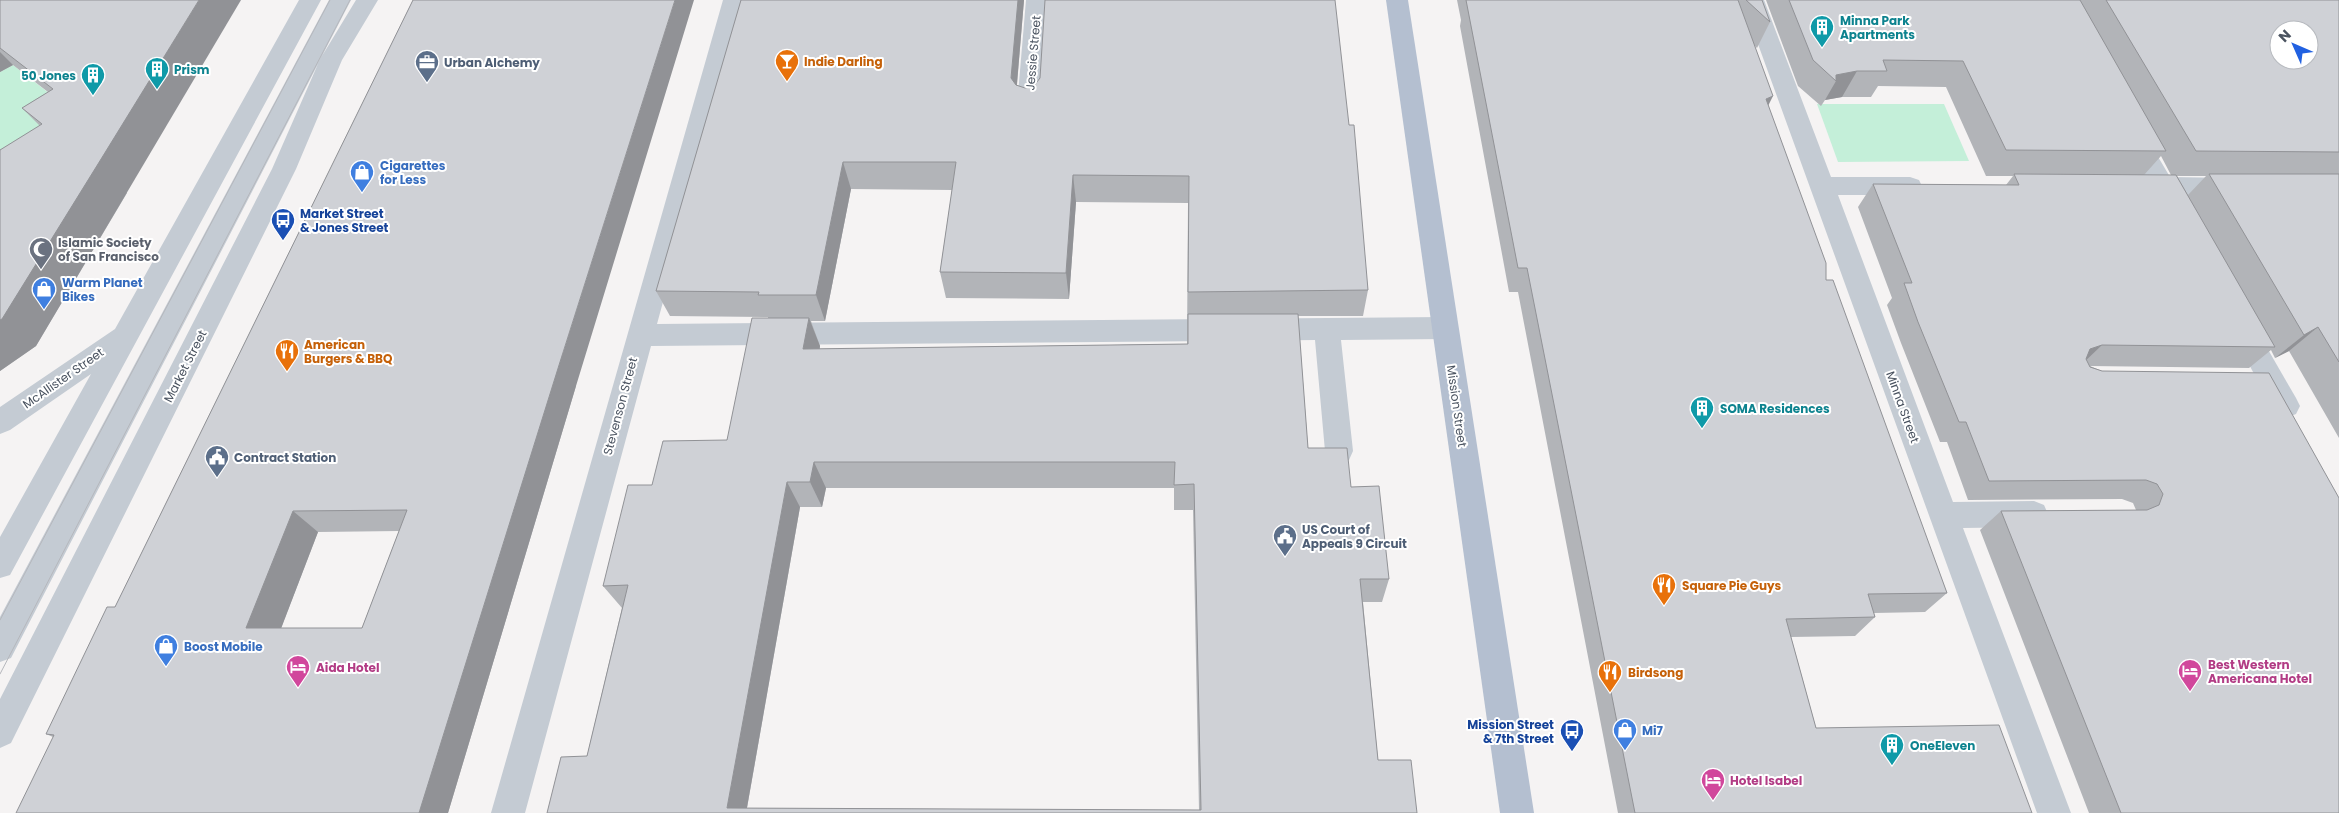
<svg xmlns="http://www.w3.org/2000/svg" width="2339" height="813" font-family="Poppins,sans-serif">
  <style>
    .green { fill: #c4efd9 }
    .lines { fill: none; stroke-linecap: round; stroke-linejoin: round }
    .minor { fill: #c4cbd3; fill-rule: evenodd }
    .major { fill: #b4bfd0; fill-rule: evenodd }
    .tram { stroke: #b5b7bc; stroke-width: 1 }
    .wall { fill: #b2b4b8; fill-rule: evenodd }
    .shaded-wall { fill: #919296 }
    .building { fill: #cfd1d6; stroke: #919296; fill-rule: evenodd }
    .labels { text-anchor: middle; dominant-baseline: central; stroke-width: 4; stroke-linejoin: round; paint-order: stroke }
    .culture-label { font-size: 12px; font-weight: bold; fill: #0d838f; stroke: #fff; text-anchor: start }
    .street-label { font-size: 12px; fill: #4a5360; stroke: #fff }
    .food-label { font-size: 12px; font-weight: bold; fill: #c56008; stroke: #fff; text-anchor: start }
    .service-label { font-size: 12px; font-weight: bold; fill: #4e5e75; stroke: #fff; text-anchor: start }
    .shop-label { font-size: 12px; font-weight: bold; fill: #366cbe; stroke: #fff; text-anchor: start }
    .transit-label { font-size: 12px; font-weight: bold; fill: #164399; stroke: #fff; text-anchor: start }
    .worship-label { font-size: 12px; font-weight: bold; fill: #5b616d; stroke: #fff; text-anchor: start }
    .hotel-label { font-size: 12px; font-weight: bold; fill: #b23c85; stroke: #fff; text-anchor: start }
  </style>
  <rect width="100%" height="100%" fill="#f5f3f3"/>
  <g class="green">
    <polygon points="13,65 82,119 0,194 0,72"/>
    <polygon points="1817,104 1944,104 1969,161 1838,162"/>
  </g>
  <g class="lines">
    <g class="minor">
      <polygon points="299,0 321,0 10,575 0,578 0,537 91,374 10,430 0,434 0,407 115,329"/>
      <polygon points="329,0 351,0 322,56 356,0 378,0 342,60 296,169 11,743 0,748 0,699 272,169 318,64 11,658 0,662 0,617"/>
      <polygon points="723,0 745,0 657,324 1445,317 1454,320 1458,328 1454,336 1445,339 1341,340 1353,451 1349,460 1339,463 1329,460 1325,451 1315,340 651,346 525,813 491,813"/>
      <polygon points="1026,0 1048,0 1041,106 1037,112 1029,114 1021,112 1017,106"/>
      <polygon points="1742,0 1764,0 1831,177 1910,177 1919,180 1922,186 1919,192 1910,195 1838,195 1953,502 2034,501 2044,505 2048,514 2044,523 2034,527 1963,528 2071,813 2037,813"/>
      <polygon points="2133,125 2141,128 2170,177 2232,178 2241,181 2244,187 2241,193 2232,196 2181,196 2187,207 2184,214 2175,216 2166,214 2156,195 2139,192 2136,186 2139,180 2146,178 2121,134 2125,128"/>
      <polygon points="2242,317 2251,320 2296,398 2300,406 2296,414 2286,418 2276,414 2229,328 2233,320"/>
    </g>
    <polygon class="major" points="1386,0 1408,0 1534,813 1500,813"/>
    <g class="tram">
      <polyline points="0,620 330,0"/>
      <polyline points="0,674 350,0"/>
    </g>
  </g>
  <g class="wall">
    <polygon points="0,0 127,193 36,346 0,371 0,150 40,126 22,108 48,92 13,65 0,72"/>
    <path d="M413 0 576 386 448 813 53 737 46 734 115 607ZM399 531 362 628H281L318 532Z"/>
    <path d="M741 0H1024L1017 85 1025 88 1349 125 1368 290 1363 316H1298L1308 448 1351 487 1389 579 1382 602H1363L1378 760 1417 813H547L587 756 622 608 603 586 652 485 727 440 768 318V317L670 316 656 291ZM851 189 952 190 940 272 946 298 1069 299 1076 202 1188 203 1187 344 820 349V346L811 321H825ZM826 488H1174V510H1193L1199 810 747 808 800 507H822Z"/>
    <polygon points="1457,0 1762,0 1770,22 1757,48 1755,46 1768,105 1826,280 1947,593 1925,612 1874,613 1875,617 1855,636 1791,637 1816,728 2032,813 1618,813 1518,292 1509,292 1460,26 1461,20"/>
    <path d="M1766 0H2339V438L2289 351 2275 358 2271 350 2249 368 2090 366 2102 371 2339 813H2089L1980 530 2001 511 2136 510 2133 503 2122 499 1968 500 1947 442H1940L1901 343 1887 305 1892 298 1858 207 1873 184 2006 185 2013 176H1986L1946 87 1878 86 1871 97H1842L1825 100 1821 106 1798 86ZM2161 156 2171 175H2144ZM2177 176H2206L2188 195Z"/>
  </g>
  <g class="shaded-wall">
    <polygon points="199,0 241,0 36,346 0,371 0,320"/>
    <polygon points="675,0 694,0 576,386 448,813 419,813 560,362"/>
    <polygon points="1018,0 1024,0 1015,106 1011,78"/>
    <polygon points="0,52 13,65 0,72"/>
    <polygon points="1857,71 1842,97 1825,100 1836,81 1836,75"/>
    <polygon points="1773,96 1760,122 1766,99"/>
    <polygon points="843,162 851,189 825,321 816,295"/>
    <polygon points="1073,175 1076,202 1069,299 1066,273"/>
    <polygon points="809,318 820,346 814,377 803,349"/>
    <polygon points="2318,327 2289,351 2275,358 2304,335"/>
    <polygon points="2102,345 2080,366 2090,349"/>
    <polygon points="814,462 826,488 822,507 810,482"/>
    <polygon points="787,482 800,507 746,813 727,808"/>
    <polygon points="293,511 318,532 274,647 246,628"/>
  </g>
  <g class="building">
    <polygon points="0,0 199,0 98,164 2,319 0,320 0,150 42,124 22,108 53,89 0,48"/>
    <path d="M413 0H675L560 362 419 813H16L54 735 46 734 107 607H115ZM407 510 362 628H246L293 511Z"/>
    <polygon points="741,0 1018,0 1011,78 1016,85 1025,88 1034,86 1040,78 1045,0 1335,0 1349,125 1354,125 1368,290 1188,292 1189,176 1073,175 1066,273 940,272 956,162 843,162 816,295 758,295 759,292 656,291"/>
    <polygon points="1466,0 1738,0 1773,96 1766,99 1826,263 1826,280 1833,280 1947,593 1868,594 1875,617 1786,619 1816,728 1999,725 2032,813 1635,813 1527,268 1518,268"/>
    <polygon points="1746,0 1762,0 1770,22"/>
    <polygon points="1789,0 2080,0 2166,151 2006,150 1963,61 1883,60 1887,71 1857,71 1836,75 1836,81 1813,60"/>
    <path d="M2106 0H2339V152L2196 151ZM2279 30H2309V60H2279Z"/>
    <polygon points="2014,174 2176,175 2275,347 2102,345 2090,349 2086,359 2090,367 2102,371 2269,373 2339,498 2339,813 2121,813 2001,511 2147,510 2159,505 2163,494 2157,484 2146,480 1989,481 1966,422 1959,422 1918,322 1904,283 1912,283 1873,184 2019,185"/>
    <polygon points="2209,174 2339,174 2339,362 2318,327 2304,335"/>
    <path d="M1188 314H1298L1308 448H1347L1351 487 1379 486 1389 579H1360L1378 760H1411L1417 813H547L561 757 587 756 628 585 603 586 628 485H652L663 441 727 440 752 318H809L803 349 1188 344ZM814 462H1175L1174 485 1194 484 1201 810 727 808 787 482H810Z"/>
  </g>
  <defs>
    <g id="building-pin" transform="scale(1.25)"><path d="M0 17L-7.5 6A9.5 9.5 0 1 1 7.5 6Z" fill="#0f9aa8" stroke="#fff"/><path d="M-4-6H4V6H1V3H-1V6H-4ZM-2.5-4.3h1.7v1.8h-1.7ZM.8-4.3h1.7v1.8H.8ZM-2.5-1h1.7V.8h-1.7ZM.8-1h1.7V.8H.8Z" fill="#fff"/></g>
    <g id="bar-pin" transform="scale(1.25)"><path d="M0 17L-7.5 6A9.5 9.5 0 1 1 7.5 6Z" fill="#e8710a" stroke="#fff"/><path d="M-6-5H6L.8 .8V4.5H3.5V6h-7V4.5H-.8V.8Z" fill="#fff"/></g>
    <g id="office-pin" transform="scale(1.25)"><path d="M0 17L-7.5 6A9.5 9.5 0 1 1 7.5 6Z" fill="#5c6f8a" stroke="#fff"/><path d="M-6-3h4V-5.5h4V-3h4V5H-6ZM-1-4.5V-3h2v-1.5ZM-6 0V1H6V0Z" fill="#fff"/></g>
    <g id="shop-pin" transform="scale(1.25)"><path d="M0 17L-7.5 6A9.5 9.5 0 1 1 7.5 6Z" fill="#3f7fe0" stroke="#fff"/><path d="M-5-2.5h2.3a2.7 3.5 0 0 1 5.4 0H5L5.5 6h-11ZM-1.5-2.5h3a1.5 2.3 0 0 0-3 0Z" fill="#fff"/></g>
    <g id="bus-pin" transform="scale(1.25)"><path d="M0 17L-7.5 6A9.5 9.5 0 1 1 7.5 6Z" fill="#1a4fb4" stroke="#fff"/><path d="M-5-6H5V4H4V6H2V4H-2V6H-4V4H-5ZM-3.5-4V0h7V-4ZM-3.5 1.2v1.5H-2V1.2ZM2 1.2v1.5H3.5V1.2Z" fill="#fff"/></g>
    <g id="mosque-pin" transform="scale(1.25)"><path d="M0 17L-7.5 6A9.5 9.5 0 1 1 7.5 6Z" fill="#6b7280" stroke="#fff"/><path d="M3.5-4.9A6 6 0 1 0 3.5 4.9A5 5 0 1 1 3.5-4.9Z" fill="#fff"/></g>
    <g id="restaurant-pin" transform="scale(1.25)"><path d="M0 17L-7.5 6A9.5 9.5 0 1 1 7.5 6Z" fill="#e8710a" stroke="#fff"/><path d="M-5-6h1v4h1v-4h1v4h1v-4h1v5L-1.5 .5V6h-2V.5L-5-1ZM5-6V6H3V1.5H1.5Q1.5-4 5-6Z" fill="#fff"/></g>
    <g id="civic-pin" transform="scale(1.25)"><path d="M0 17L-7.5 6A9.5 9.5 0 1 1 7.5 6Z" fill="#5c6f8a" stroke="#fff"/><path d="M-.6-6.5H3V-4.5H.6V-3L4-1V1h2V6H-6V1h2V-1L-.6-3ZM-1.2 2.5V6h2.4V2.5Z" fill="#fff"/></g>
    <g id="hotel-pin" transform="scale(1.25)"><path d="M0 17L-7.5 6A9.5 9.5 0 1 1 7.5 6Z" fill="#d1479c" stroke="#fff"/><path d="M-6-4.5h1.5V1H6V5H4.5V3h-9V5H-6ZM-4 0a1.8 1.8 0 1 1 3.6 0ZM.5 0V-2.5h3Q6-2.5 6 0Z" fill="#fff"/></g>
  </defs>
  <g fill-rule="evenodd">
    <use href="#building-pin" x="1822" y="27"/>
    <use href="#bar-pin" x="787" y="61"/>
    <use href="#office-pin" x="427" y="62"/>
    <use href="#building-pin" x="157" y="69"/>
    <use href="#building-pin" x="93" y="75"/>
    <use href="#shop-pin" x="362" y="172"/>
    <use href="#bus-pin" x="283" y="220"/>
    <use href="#mosque-pin" x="41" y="249"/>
    <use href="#shop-pin" x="44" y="289"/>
    <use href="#restaurant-pin" x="287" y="351"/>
    <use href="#building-pin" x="1702" y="408"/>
    <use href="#civic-pin" x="217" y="457"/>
    <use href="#civic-pin" x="1285" y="536"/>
    <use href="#restaurant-pin" x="1664" y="585"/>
    <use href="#shop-pin" x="166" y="646"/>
    <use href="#hotel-pin" x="298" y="667"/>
    <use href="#hotel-pin" x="2190" y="671"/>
    <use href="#restaurant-pin" x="1610" y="672"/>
    <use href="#shop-pin" x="1625" y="730"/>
    <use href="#bus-pin" x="1572" y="731"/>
    <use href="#building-pin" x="1892" y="745"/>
    <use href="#hotel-pin" x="1713" y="780"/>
  </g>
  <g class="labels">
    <g class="culture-label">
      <text x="1840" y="20">Minna Park<tspan x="1840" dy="14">Apartments</tspan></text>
      <text x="174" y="69">Prism</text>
      <text x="76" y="75" text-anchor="end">50 Jones</text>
      <text x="1720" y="408">SOMA Residences</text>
      <text x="1910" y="745">OneEleven</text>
    </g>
    <g class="street-label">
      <text transform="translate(1033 53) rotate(-85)">Jessie Street</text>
      <text transform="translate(185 366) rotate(-63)">Market Street</text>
      <text transform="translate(63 378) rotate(-35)">McAllister Street</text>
      <text transform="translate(620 406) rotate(-75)">Stevenson Street</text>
      <text transform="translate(1457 406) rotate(82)">Mission Street</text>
      <text transform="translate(1903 407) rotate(70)">Minna Street</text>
    </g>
    <g class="food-label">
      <text x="804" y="61">Indie Darling</text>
      <text x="304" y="344">American<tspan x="304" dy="14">Burgers &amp; BBQ</tspan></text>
      <text x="1682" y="585">Square Pie Guys</text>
      <text x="1628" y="672">Birdsong</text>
    </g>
    <g class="service-label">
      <text x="444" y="62">Urban Alchemy</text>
      <text x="234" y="457">Contract Station</text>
      <text x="1302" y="529">US Court of<tspan x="1302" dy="14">Appeals 9 Circuit</tspan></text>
    </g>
    <g class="shop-label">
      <text x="380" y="165">Cigarettes<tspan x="380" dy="14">for Less</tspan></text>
      <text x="62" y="282">Warm Planet<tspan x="62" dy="14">Bikes</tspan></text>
      <text x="184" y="646">Boost Mobile</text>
      <text x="1642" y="730">Mi7</text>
    </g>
    <g class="transit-label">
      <text x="300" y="213">Market Street<tspan x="300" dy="14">&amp; Jones Street</tspan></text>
      <text x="1554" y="724" text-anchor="end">Mission Street<tspan x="1554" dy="14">&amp; 7th Street</tspan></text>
    </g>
    <g class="worship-label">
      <text x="58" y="242">Islamic Society<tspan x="58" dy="14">of San Francisco</tspan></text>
    </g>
    <g class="hotel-label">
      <text x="2208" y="664">Best Western<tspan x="2208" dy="14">Americana Hotel</tspan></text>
      <text x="316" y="667">Aida Hotel</text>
      <text x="1730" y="780">Hotel Isabel</text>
    </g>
  </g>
  <g transform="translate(2294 45) rotate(315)"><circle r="24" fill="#ffffff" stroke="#b7babf"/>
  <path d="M0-4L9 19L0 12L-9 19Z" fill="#2161e1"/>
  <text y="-8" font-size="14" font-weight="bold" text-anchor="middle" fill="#4a5360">N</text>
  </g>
</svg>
